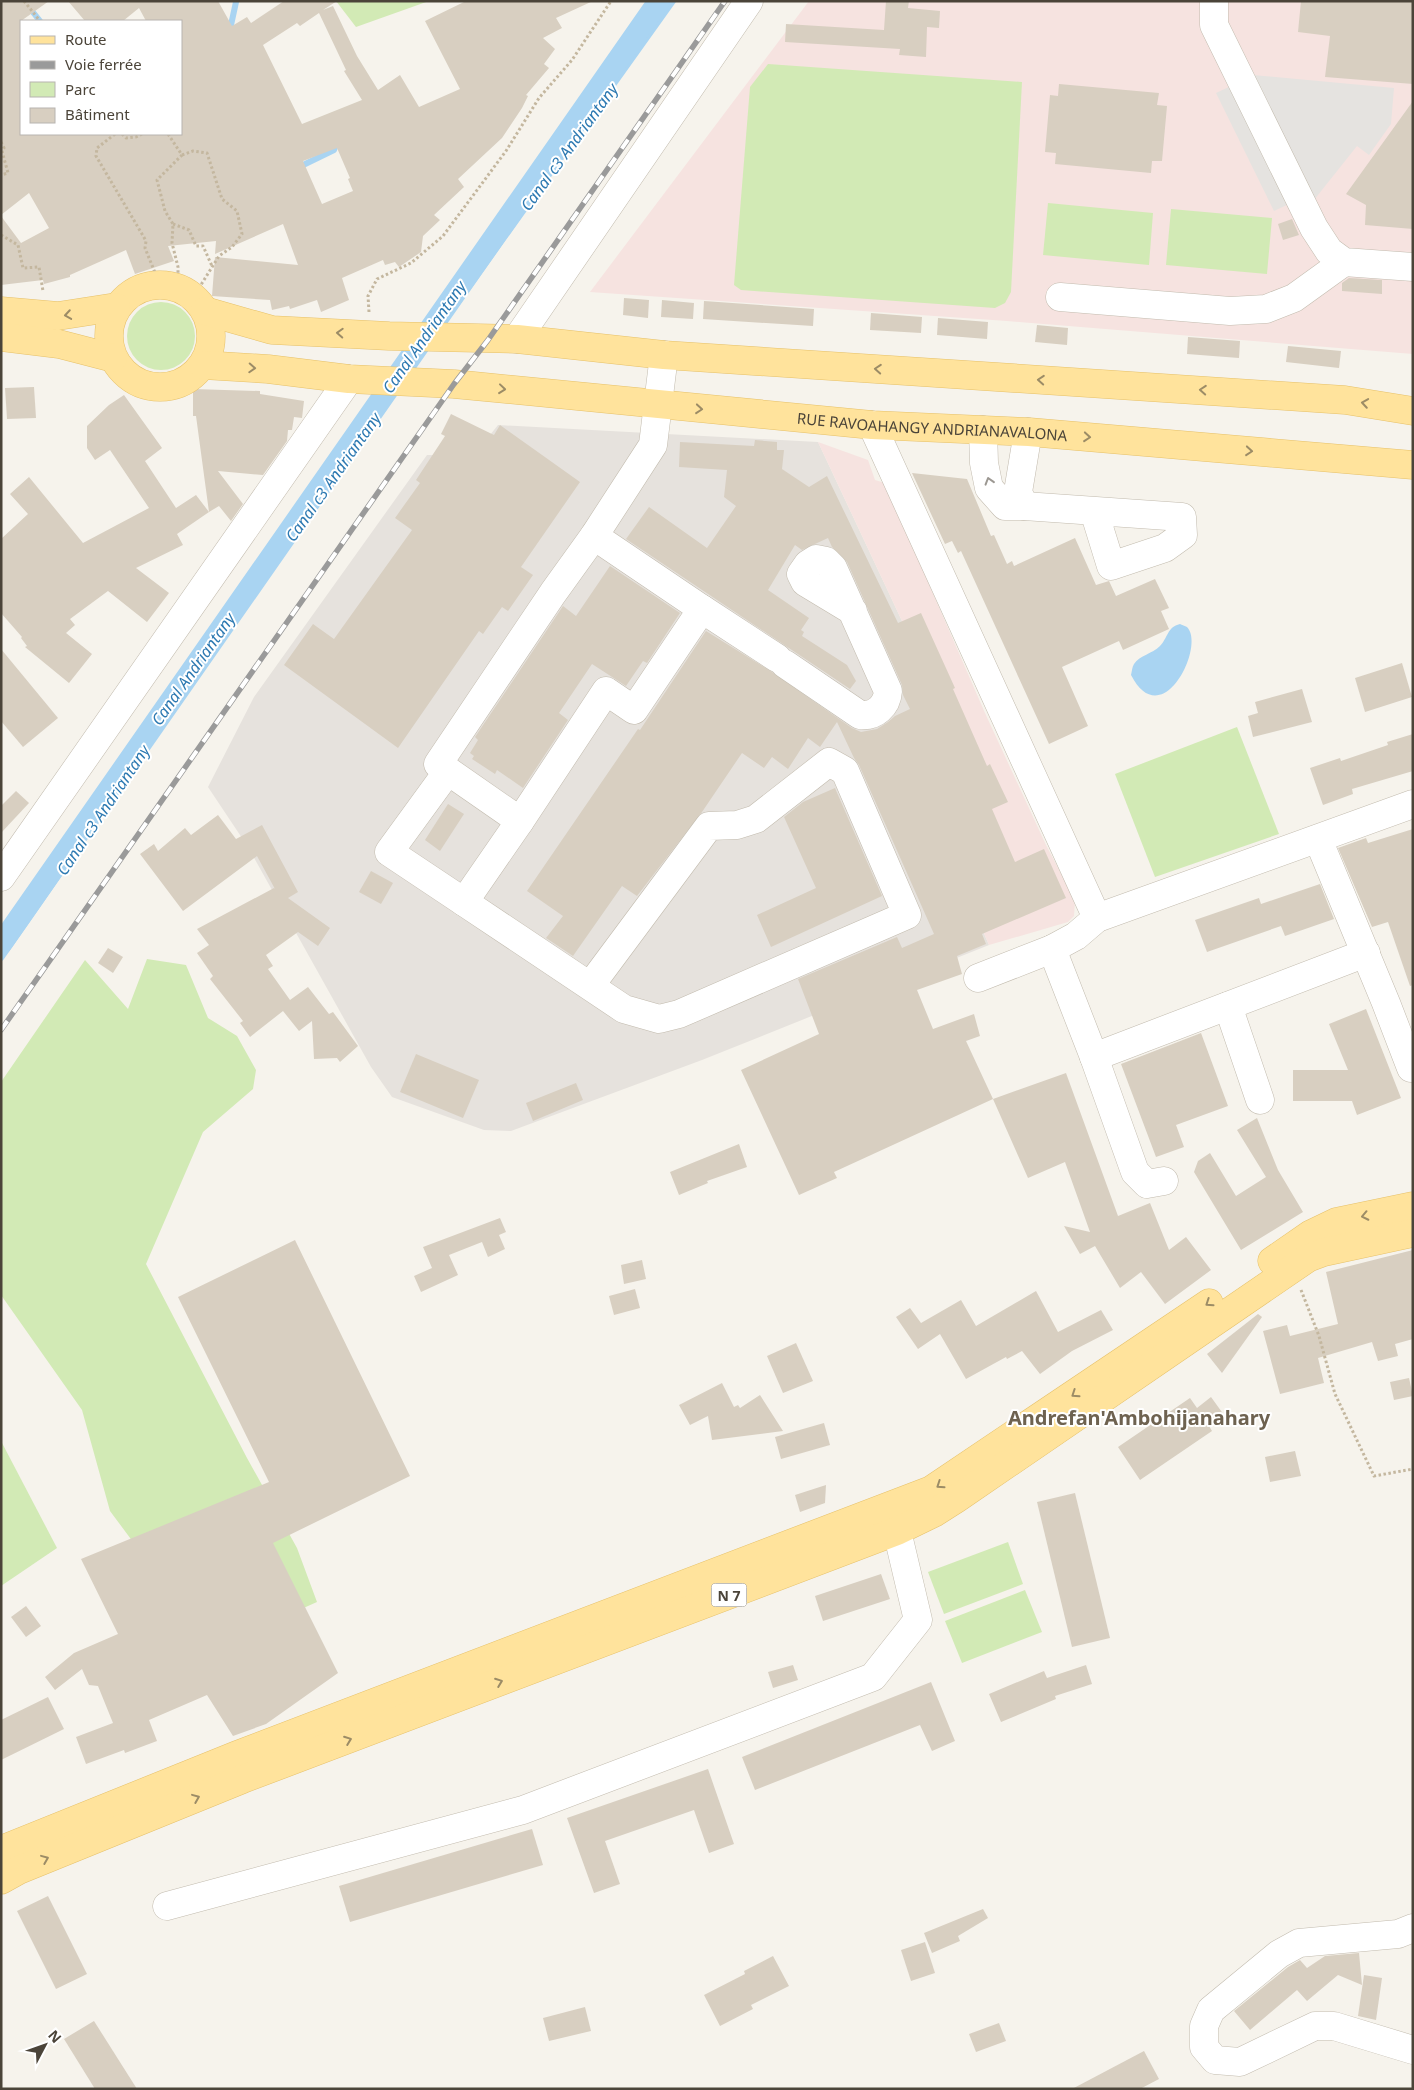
<svg xmlns="http://www.w3.org/2000/svg" width="1414" height="2090" font-family="'Noto Sans',sans-serif">
  <style>
    .industrial { fill: #e6e2dd }
    .medical { fill: #f6e3e0 }
    .green { fill: #d2eab5 }
    .parking { fill: #e5e3e0 }
    .water { fill: #a9d4f2 }
    .lines { fill: none; stroke-linecap: round; stroke-linejoin: round }
    .stream { stroke: #a9d4f2; stroke-width: 6 }
    .canal { stroke: #a9d4f2; stroke-width: 22 }
    .building { fill: #d8cfc1; fill-rule: evenodd }
    .minor-casing { stroke: #c2bbae; stroke-width: 29 }
    .major-casing { stroke: #e6c16a; stroke-width: 29 }
    .path { stroke: #c4b79f; stroke-width: 3; stroke-dasharray: 2.5 2.5; stroke-linecap: butt }
    .minor { stroke: #fff; stroke-width: 28 }
    .major { stroke: #ffe39c; stroke-width: 28 }
    .rail-casing { stroke: #9a9a9a; stroke-width: 5.5 }
    .rail { stroke: #fff; stroke-width: 4; stroke-dasharray: 11; stroke-linecap: butt }
    .oneway { stroke: #9c8c66 }
    .oneway2 { stroke: #9c9892 }
    .labels { text-anchor: middle; dominant-baseline: central; stroke-width: 4; stroke-linejoin: round; paint-order: stroke }
    .shield { fill: #fff; stroke: #817c74; stroke-width: 1 }
    .shield-label { font-size: 14px; font-weight: bold; fill: #4b4439 }
    .street-label { font-size: 15px; fill: #4b4439; stroke: #fff }
    .water-label { font-size: 16px; font-style: italic; fill: #2e7ab2; stroke: #fff }
    .district-label { font-size: 20px; font-weight: bold; fill: #6e6250; stroke: #fff }
  </style>
  <rect width="100%" height="100%" fill="#f6f3ec"/>
  <polygon class="industrial" points="498,425 818,442 940,702 894,724 989,945 702,1060 511,1131 484,1130 392,1097 371,1067 248,847 208,787 254,697 427,455 474,455"/>
  <g class="medical">
    <polygon points="809,1 1413,1 1413,354 1007,321 590,292"/>
    <polygon points="818,442 868,460 875,480 885,483 985,713 1046,845 1075,900 1074,916 1068,922 989,945 894,724 940,702"/>
  </g>
  <g class="green">
    <polygon points="336,1 429,1 356,27"/>
    <polygon points="768,64 1022,82 1011,292 1005,303 995,308 741,290 734,285 750,87"/>
    <polygon points="1048,203 1153,213 1149,265 1043,255"/>
    <polygon points="1171,209 1272,218 1267,274 1166,265"/>
    <circle cx="161" cy="336" r="34"/>
    <polygon points="1237,727 1279,834 1155,877 1115,774"/>
    <polygon points="147,959 186,965 208,1018 237,1036 256,1070 253,1089 203,1132 146,1264 247,1458 297,1548 317,1602 247,1633 171,1593 110,1511 82,1410 1,1295 1,1082 85,960 128,1009"/>
    <polygon points="1,1441 57,1548 1,1586"/>
    <polygon points="1008,1542 1023,1584 944,1614 928,1572"/>
    <polygon points="1025,1590 1042,1632 962,1663 945,1621"/>
  </g>
  <g class="parking">
    <polygon points="1253,75 1394,88 1391,124 1369,155 1357,146 1314,200"/>
    <polygon points="1233,85 1291,203 1274,211 1216,93"/>
  </g>
  <path class="water" d="M1180 624C1182 625 1185 626 1187 627 1206 646 1162 735 1131 675 1132 671 1132 667 1134 664 1140 655 1152 654 1160 646 1168 638 1167 627 1180 624Z"/>
  <g class="lines">
    <g class="stream">
      <polyline points="28,6 40,21"/>
      <polyline points="233,31 231,25 236,2"/>
      <polyline points="297,168 334,150 337,142"/>
      <polyline points="438,330 673,1"/>
      <polyline points="406,374 428,344"/>
      <path d="M1 958C134 769 261 576 396 389"/>
    </g>
    <polyline class="canal" points="1,944 659,1"/>
  </g>
  <g class="building">
    <path d="M1 1H49L21 21V134H181V21H146L139 8 123 21H85L68 1H218L232 26 247 17 251 23 284 1H337L323 10 333 6 357 56 378 90 400 75 419 107 460 89 425 21 466 1H593L556 18 562 28 543 38 555 49 544 64 549 68 526 95 528 96 522 108 502 138 458 179 464 187 434 215 440 220 423 236 421 252 399 267 395 262 385 265 383 260 342 278 349 300 321 312 317 300 290 309 289 306 272 310 270 300 212 296 215 257 298 265 283 224 215 254 216 241 168 246 174 261 135 274 126 250 70 275V277L44 284 43 280 1 285V216L21 243 49 228 29 193 1 215ZM319 13 346 70 344 71 362 100 302 124 263 45 297 23 300 26ZM337 148 350 178 348 179 353 191 322 204 303 161Z"/>
    <polygon points="886,1 909,1 908,8 940,11 939,28 927,27 926,57 899,55 900,49 785,42 786,24 884,30"/>
    <polygon points="1301,1 1413,1 1413,84 1325,77 1330,36 1298,32"/>
    <polygon points="1059,84 1159,93 1157,105 1167,106 1162,161 1152,161 1151,173 1055,164 1056,153 1045,152 1050,95 1058,96"/>
    <polygon points="1413,101 1413,229 1365,225 1366,205 1346,194"/>
    <polygon points="1292,219 1299,235 1283,240 1278,224"/>
    <polygon points="1349,278 1382,280 1382,294 1342,291 1342,283"/>
    <polygon points="624,298 649,300 648,318 623,315"/>
    <polygon points="662,300 694,303 693,319 661,317"/>
    <polygon points="704,301 814,309 813,326 703,319"/>
    <polygon points="871,313 922,317 921,333 870,330"/>
    <polygon points="938,318 988,322 987,339 937,335"/>
    <polygon points="1037,325 1068,328 1067,345 1035,342"/>
    <polygon points="1188,337 1240,341 1239,358 1187,354"/>
    <polygon points="1288,346 1341,351 1339,368 1286,362"/>
    <polygon points="34,387 36,418 7,419 5,388"/>
    <polygon points="193,389 260,391 260,394 304,401 302,418 294,417 292,430 288,430 287,441 263,475 218,471 243,504 231,521 219,506 209,512 196,416 193,416"/>
    <polygon points="124,395 162,448 145,461 176,508 196,495 209,512 177,534 183,545 136,568 169,593 147,622 108,591 70,619 75,625 66,633 92,654 69,683 25,647 27,646 21,638 22,637 1,613 1,539 28,514 10,494 29,477 83,543 149,508 110,450 95,460 87,448 87,426 109,405"/>
    <polygon points="451,414 494,435 500,425 580,482 521,567 533,575 508,611 502,607 483,634 479,631 398,748 284,665 313,624 334,639 412,530 395,518 420,483 416,480 445,436 441,434"/>
    <polygon points="755,440 777,442 777,450 784,450 782,469 809,487 827,476 898,623 921,613 955,688 953,689 987,766 990,764 1008,802 992,809 1015,862 1044,849 1066,898 982,934 986,944 957,956 962,974 917,990 933,1029 974,1014 980,1036 966,1041 993,1099 834,1172 837,1178 799,1195 741,1070 819,1034 798,979 897,937 902,948 934,934 859,765 854,758 837,722 820,747 808,738 788,769 772,757 764,768 742,753 702,812 637,896 622,886 573,956 546,938 563,916 527,891 638,729 640,730 706,631 772,672 852,728 861,732 877,729 888,722 895,716 910,709 903,695 902,685 847,562 832,547 828,538 802,550 795,545 768,590 809,618 801,630 804,632 802,636 847,665 856,681 850,689 626,539 649,507 707,548 736,506 724,497 727,470 679,467 680,442 754,446"/>
    <polygon points="912,473 967,479 991,536 994,535 1007,564 1012,561 1014,566 1075,538 1096,585 1109,581 1116,596 1155,579 1169,608 1161,611 1169,629 1123,650 1119,641 1062,667 1088,726 1049,744 961,551 958,553 952,541 945,544"/>
    <polygon points="610,566 680,613 647,663 643,661 626,686 592,664 559,713 568,720 523,788 497,770 495,774 472,759 474,756 470,753 478,740 475,737 563,606 576,616"/>
    <polygon points="1,649 58,718 23,747 1,721"/>
    <polygon points="1402,663 1412,697 1365,712 1355,678"/>
    <polygon points="1302,689 1312,722 1253,737 1248,716 1258,713 1255,702"/>
    <polygon points="1413,734 1413,771 1352,789 1353,794 1323,805 1310,768 1340,758 1341,761 1388,745 1387,742"/>
    <polygon points="835,788 882,896 771,947 757,915 816,888 784,817 803,802"/>
    <polygon points="16,791 29,803 1,833 1,806"/>
    <polygon points="448,804 464,814 440,851 425,840"/>
    <polygon points="218,815 236,839 262,825 298,892 288,898 330,928 318,946 298,932 266,955 273,966 268,969 290,1000 308,987 329,1014 333,1012 358,1046 340,1062 337,1058 314,1059 312,1021 299,1031 283,1011 250,1037 240,1023 243,1021 210,979 213,976 197,953 209,945 197,929 274,888 275,889 257,856 183,911 140,854 154,844 158,851 185,828 191,835"/>
    <polygon points="1413,829 1413,985 1410,986 1388,922 1372,927 1338,848 1366,838 1368,843"/>
    <polygon points="371,871 393,883 381,904 359,892"/>
    <polygon points="1320,884 1334,919 1285,936 1281,926 1207,952 1195,920 1259,898 1261,904"/>
    <polygon points="108,948 123,957 113,973 98,963"/>
    <polygon points="1366,1009 1401,1098 1357,1115 1352,1101 1293,1101 1293,1070 1348,1070 1329,1024"/>
    <polygon points="1201,1033 1228,1106 1176,1125 1184,1147 1156,1157 1121,1064"/>
    <polygon points="416,1054 479,1080 463,1118 400,1092"/>
    <polygon points="1066,1073 1118,1216 1150,1203 1169,1250 1186,1237 1211,1270 1165,1304 1141,1272 1120,1288 1095,1246 1080,1254 1064,1226 1090,1232 1065,1162 1028,1178 993,1099"/>
    <polygon points="576,1083 583,1100 533,1121 526,1103"/>
    <polygon points="1257,1118 1278,1170 1303,1212 1241,1250 1194,1172 1198,1161 1210,1153 1236,1196 1266,1177 1237,1130"/>
    <polygon points="739,1144 747,1167 707,1181 708,1183 679,1195 670,1172"/>
    <polygon points="500,1218 506,1232 499,1235 505,1249 488,1257 482,1242 449,1255 458,1275 421,1292 414,1276 432,1268 423,1247"/>
    <polygon points="295,1240 410,1476 273,1543 338,1673 266,1724 233,1736 207,1695 149,1720 157,1741 125,1753 124,1750 86,1764 76,1737 113,1723 98,1686 89,1685 82,1669 55,1690 45,1677 74,1653 118,1634 81,1559 269,1482 178,1297"/>
    <polygon points="1413,1250 1413,1339 1395,1344 1398,1356 1378,1361 1372,1342 1318,1358 1324,1383 1280,1394 1263,1331 1287,1325 1290,1336 1338,1324 1326,1272"/>
    <polygon points="642,1260 646,1279 624,1284 621,1265"/>
    <polygon points="635,1289 640,1308 614,1315 609,1296"/>
    <polygon points="1036,1291 1058,1332 1101,1310 1113,1330 1072,1351 1040,1374 1022,1351 1007,1359 1006,1357 966,1379 940,1334 918,1349 896,1317 910,1308 921,1323 961,1300 976,1326"/>
    <polygon points="1258,1314 1262,1317 1222,1373 1207,1354"/>
    <polygon points="796,1343 813,1381 783,1393 767,1356"/>
    <polygon points="1409,1378 1413,1396 1394,1400 1390,1382"/>
    <polygon points="722,1383 734,1407 738,1405 740,1408 760,1395 783,1431 712,1440 708,1416 690,1425 679,1405"/>
    <polygon points="1211,1397 1224,1415 1209,1426 1212,1431 1140,1480 1118,1447 1190,1398 1197,1408"/>
    <polygon points="824,1423 830,1445 781,1459 775,1437"/>
    <polygon points="1295,1451 1301,1476 1270,1482 1265,1457"/>
    <polygon points="826,1485 825,1503 800,1512 795,1495"/>
    <polygon points="1075,1493 1110,1638 1072,1647 1037,1502"/>
    <polygon points="881,1574 890,1599 823,1621 815,1596"/>
    <polygon points="26,1606 41,1626 26,1637 11,1617"/>
    <polygon points="793,1665 798,1680 773,1688 768,1672"/>
    <polygon points="1086,1665 1092,1684 1055,1696 1056,1699 1001,1722 989,1694 1044,1671 1047,1678"/>
    <polygon points="931,1682 955,1741 932,1751 920,1725 755,1790 742,1757"/>
    <polygon points="48,1697 64,1729 1,1760 1,1720"/>
    <polygon points="708,1769 734,1844 709,1853 694,1810 605,1841 620,1884 594,1893 567,1818"/>
    <polygon points="532,1829 543,1865 350,1922 339,1886"/>
    <polygon points="48,1896 87,1974 56,1989 17,1911"/>
    <polygon points="983,1909 988,1918 958,1936 960,1941 932,1953 924,1933"/>
    <polygon points="925,1942 935,1973 911,1981 901,1950"/>
    <polygon points="1359,1953 1362,1985 1338,1975 1307,2001 1297,1990 1250,2030 1234,2011 1288,1967 1300,1960 1307,1968 1325,1956"/>
    <polygon points="773,1956 789,1986 751,2005 753,2009 720,2026 704,1995 745,1974 744,1971"/>
    <polygon points="1364,1975 1382,1978 1376,2020 1358,2016"/>
    <polygon points="585,2007 591,2031 549,2041 543,2018"/>
    <polygon points="94,2021 137,2089 95,2089 64,2039"/>
    <polygon points="999,2023 1006,2041 976,2052 969,2034"/>
    <polygon points="1144,2051 1159,2079 1140,2089 1072,2089"/>
  </g>
  <g class="lines">
    <g class="minor-casing">
      <g id="minor">
        <polyline points="1214,1 1214,25 1314,228 1329,251 1344,262 1413,267"/>
        <polyline points="1060,297 1230,311 1266,309 1294,298 1344,262"/>
        <polyline points="517,339 749,1"/>
        <polyline points="872,425 1097,918"/>
        <polyline points="983,430 984,463 989,488 1005,506 1024,506 1182,517 1183,535 1165,548 1111,566 1094,511"/>
        <polyline points="1024,506 1018,492 1028,432"/>
        <polyline points="702,609 777,658"/>
        <path d="M785 664 860 715C875 717 887 706 888 691L833 568 826 561 816 559 808 564 801 574 805 582 853 611"/>
        <polyline points="448,771 389,852 464,902"/>
        <polyline points="520,821 606,691 634,710 702,609 594,536"/>
        <polyline points="1318,839 1386,1003 1411,1068"/>
        <polyline points="1,877 349,379"/>
        <polyline points="1052,949 1094,1057 1135,1172 1147,1184 1164,1181"/>
        <polyline points="978,978 1052,949 1076,936 1097,918 1413,804"/>
        <polyline points="590,986 709,826 737,825 756,819 829,762 845,771 907,915 679,1014 659,1019 624,1009 464,902 520,821 438,764 553,593 594,536 653,445 664,355"/>
        <polyline points="1228,1006 1260,1100"/>
        <polyline points="1094,1057 1366,953"/>
        <polyline points="167,1906 523,1810 873,1677 918,1620 897,1531"/>
        <polyline points="1413,1928 1398,1934 1299,1943 1279,1954 1211,2010 1204,2026 1204,2047 1215,2060 1240,2062 1315,2026 1334,2026 1413,2050"/>
      </g>
    </g>
    <g class="major-casing">
      <g id="major">
        <circle cx="160" cy="336" r="51"/>
        <polyline points="1,311 58,316 116,307"/>
        <polyline points="205,311 272,330 389,336 517,339 664,355 1345,400 1413,411"/>
        <polyline points="1,337 59,344 113,358"/>
        <path id="s1" d="M203 365 268 369 349 379 454 384 872 425 1029 432 1413 465"/>
        <polyline points="1272,1261 1311,1234 1336,1222 1413,1206"/>
        <polyline points="1,1850 237,1755 931,1490 1209,1303"/>
        <polyline points="1,1880 19,1870 243,1779 897,1531 934,1513 956,1499 1308,1258 1324,1252 1413,1233"/>
      </g>
    </g>
    <g class="path">
      <polyline points="24,1 40,21"/>
      <polyline points="115,134 97,148 96,156 142,234 146,241 145,248 160,285"/>
      <polyline points="122,134 126,138 136,137 142,134"/>
      <polyline points="168,134 182,155 157,180 165,211 173,224 172,243 178,267 178,288"/>
      <polyline points="1,142 4,148 2,151 8,173 1,175"/>
      <polyline points="182,155 193,151 207,153 222,199 237,211 242,234 232,247 219,256 199,288"/>
      <polyline points="173,224 189,230 196,246 203,246 212,266"/>
      <polyline points="1,235 18,245 23,268 39,267 43,291"/>
      <polyline points="369,312 368,296 377,279 411,263 443,236 506,151 539,98 572,60 611,1"/>
      <polyline points="1301,1290 1319,1336 1335,1394 1374,1476 1413,1469"/>
    </g>
    <use href="#minor" class="minor"/>
    <use href="#major" class="major"/>
    <g class="rail-casing">
      <polyline id="rail" points="1,1030 454,384 488,340 725,1"/>
    </g>
    <use href="#rail" class="rail"/>
  </g>
  <defs><path id="oneway-chevron" d="M-2-3.5L2.5 0L-2 3.5" fill="none" stroke-width="1.6" stroke-linecap="round" stroke-linejoin="round" transform="scale(1.25)"/></defs>
  <g class="oneway">
    <use href="#oneway-chevron" transform="translate(68 315) rotate(171)"/>
    <use href="#oneway-chevron" transform="translate(340 333) rotate(-177)"/>
    <use href="#oneway-chevron" transform="translate(252 368) rotate(3)"/>
    <use href="#oneway-chevron" transform="translate(878 369) rotate(-176)"/>
    <use href="#oneway-chevron" transform="translate(1041 380) rotate(-176)"/>
    <use href="#oneway-chevron" transform="translate(502 389) rotate(6)"/>
    <use href="#oneway-chevron" transform="translate(1203 390) rotate(-176)"/>
    <use href="#oneway-chevron" transform="translate(1365 403) rotate(-171)"/>
    <use href="#oneway-chevron" transform="translate(699 409) rotate(5)"/>
    <use href="#oneway-chevron" transform="translate(1087 437) rotate(5)"/>
    <use href="#oneway-chevron" transform="translate(1249 451) rotate(5)"/>
    <use href="#oneway-chevron" transform="translate(1365 1216) rotate(168)"/>
    <use href="#oneway-chevron" transform="translate(1209 1303) rotate(146)"/>
    <use href="#oneway-chevron" transform="translate(1075 1394) rotate(146)"/>
    <use href="#oneway-chevron" transform="translate(940 1485) rotate(146)"/>
    <use href="#oneway-chevron" transform="translate(499 1682) rotate(-21)"/>
    <use href="#oneway-chevron" transform="translate(348 1740) rotate(-21)"/>
    <use href="#oneway-chevron" transform="translate(196 1798) rotate(-22)"/>
    <use href="#oneway-chevron" transform="translate(45 1859) rotate(-22)"/>
  </g>
  <use class="oneway2" href="#oneway-chevron" transform="translate(989 481) rotate(-107)"/>
  <g class="labels">
    <rect class="shield" x="711.5" y="1583.5" width="35" height="23" rx="4"/>
    <g class="shield-label">
      <text x="729" y="1595">N 7</text>
    </g>
    <g class="street-label">
      <text stroke="none"><textPath href="#s1" startOffset="732">RUE RAVOAHANGY ANDRIANAVALONA</textPath></text>
    </g>
    <g class="water-label">
      <text transform="translate(569 147) rotate(-54)">Canal c3 Andriantany</text>
      <text transform="translate(424 337) rotate(-55)">Canal Andriantany</text>
      <text transform="translate(333 477) rotate(-55)">Canal c3 Andriantany</text>
      <text transform="translate(193 669) rotate(-55)">Canal Andriantany</text>
      <text transform="translate(103 810) rotate(-56)">Canal c3 Andriantany</text>
    </g>
    <g class="district-label">
      <text x="1139" y="1417">Andrefan'Ambohijanahary</text>
    </g>
  </g>
  <rect width="1414" height="2090" fill="none" stroke="#4b4439" stroke-width="5"/>
  <rect x="20" y="20" width="162" height="115" fill="#ffffff" stroke="#b7b4b0"/>
  <rect x="30" y="36" width="25" height="8" fill="#ffe39c" stroke="#b7b4b0"/>
  <text x="65" y="45" font-size="15" fill="#4b4439">Route</text>
  <rect x="30" y="61" width="25" height="8" fill="#9a9a9a" stroke="#b7b4b0"/>
  <text x="65" y="70" font-size="15" fill="#4b4439">Voie ferrée</text>
  <rect x="30" y="82" width="25" height="15" fill="#d2eab5" stroke="#b7b4b0"/>
  <text x="65" y="95" font-size="15" fill="#4b4439">Parc</text>
  <rect x="30" y="108" width="25" height="15" fill="#d8cfc1" stroke="#b7b4b0"/>
  <text x="65" y="120" font-size="15" fill="#4b4439">Bâtiment</text>
  <g transform="translate(45 2045) rotate(49)" stroke="#ffffff" stroke-width="4" paint-order="stroke">
  <path d="M0-4L9 19L0 12L-9 19Z" fill="#4b4439"/>
  <text y="-8" font-size="14" font-weight="bold" text-anchor="middle" fill="#4b4439">N</text>
  </g>
</svg>
